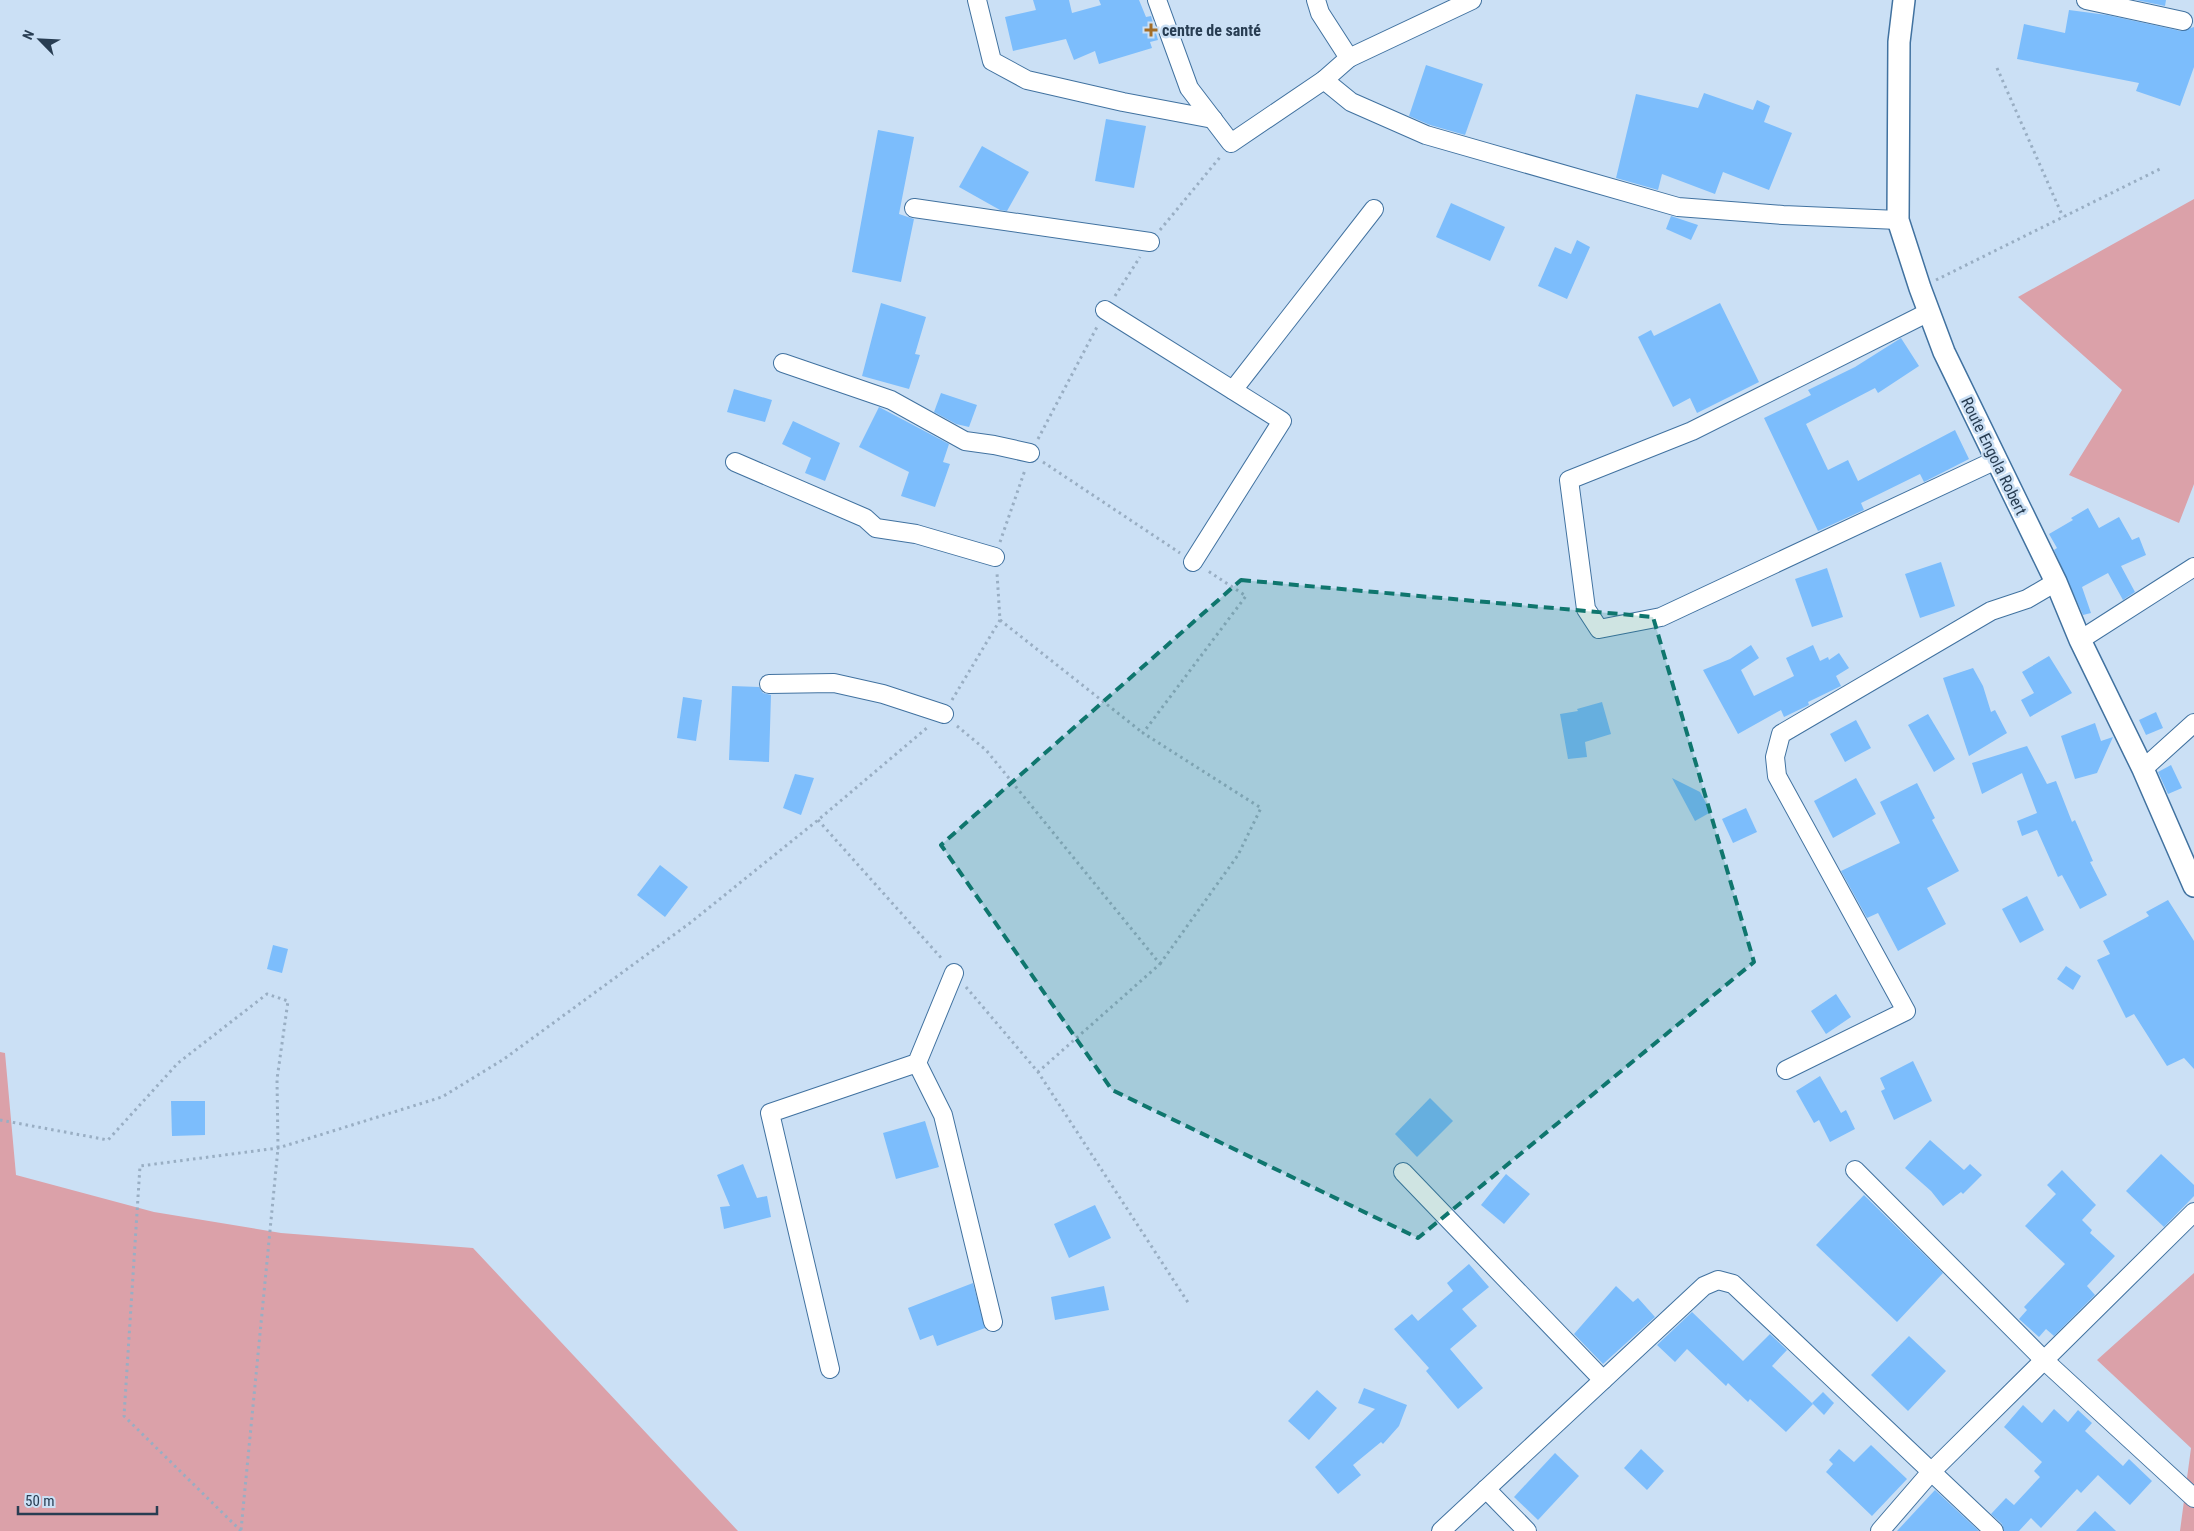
<svg xmlns="http://www.w3.org/2000/svg" width="2194" height="1531" font-family="'Roboto Condensed',sans-serif">
  <style>
    .green { fill: #dba1a9 }
    .building { fill: #7cbdfc }
    .lines { fill: none; stroke-linecap: round; stroke-linejoin: round }
    .minor-casing { stroke: #4172a0; stroke-width: 20 }
    .tertiary-casing { stroke: #4172a0; stroke-width: 24 }
    .path { stroke: #99aec3; stroke-width: 3; stroke-dasharray: 2.5 4; stroke-linecap: butt }
    .minor { stroke: #fff; stroke-width: 18 }
    .tertiary { stroke: #fff; stroke-width: 21 }
    .marked { fill: #0f766e; fill-opacity: 0.2; stroke: #0f766e; stroke-width: 4; stroke-dasharray: 10 6; stroke-linejoin: round }
    .poi-dot { fill: #a36d27; stroke: #cbe0f5; stroke-width: 2 }
    .labels { text-anchor: middle; dominant-baseline: central; stroke-width: 5; stroke-linejoin: round; paint-order: stroke }
    .poi-label { font-size: 16px; font-weight: bold; fill: #283d52; stroke: #cbe0f5; text-anchor: start }
    .street-label { font-size: 16px; fill: #283d52; stroke: #cbe0f5 }
  </style>
  <rect width="100%" height="100%" fill="#cbe0f5"/>
  <g class="green">
    <polygon points="2194,199 2194,484 2179,523 2069,475 2122,390 2018,297"/>
    <polygon points="0,1052 5,1053 16,1175 154,1212 281,1233 473,1248 738,1531 0,1531"/>
    <polygon points="2194,1273 2194,1531 2180,1531 2191,1448 2097,1360"/>
  </g>
  <g class="building">
    <polygon points="1033,0 1069,0 1072,13 1101,5 1099,0 1139,0 1146,17 1151,16 1158,40 1150,42 1152,48 1099,64 1095,51 1074,60 1066,39 1013,51 1005,17 1036,10"/>
    <polygon points="2136,0 2166,0 2165,6"/>
    <polygon points="2069,10 2107,15 2181,31 2194,27 2194,67 2180,106 2136,91 2139,83 2017,59 2024,24 2065,33"/>
    <polygon points="1426,65 1483,84 1465,135 1430,125 1409,116"/>
    <polygon points="1704,93 1753,110 1757,100 1770,106 1764,122 1792,133 1769,190 1723,172 1715,194 1662,174 1658,190 1616,178 1636,94 1698,108"/>
    <polygon points="1106,119 1146,126 1134,188 1095,181"/>
    <polygon points="878,130 914,137 899,214 914,219 901,282 852,272"/>
    <polygon points="982,146 1029,172 1007,211 1000,210 959,187"/>
    <polygon points="1451,203 1505,227 1490,261 1436,237"/>
    <polygon points="1671,216 1698,225 1691,240 1666,229"/>
    <polygon points="1577,240 1590,247 1567,299 1538,286 1555,247 1571,254"/>
    <polygon points="881,303 926,317 915,354 920,355 909,389 862,376"/>
    <polygon points="1720,303 1759,382 1697,413 1690,398 1673,407 1638,337 1651,330 1654,336"/>
    <polygon points="1901,338 1919,366 1878,393 1875,388 1806,424 1828,470 1848,460 1858,481 1955,430 1969,459 1924,482 1920,474 1861,503 1864,510 1818,531 1764,418 1811,395 1808,390 1855,367"/>
    <polygon points="734,389 772,400 765,422 727,412"/>
    <polygon points="941,393 977,405 969,427 956,424 934,412"/>
    <polygon points="879,407 949,444 943,462 950,464 935,507 901,496 909,472 859,447"/>
    <polygon points="793,421 840,443 825,481 805,473 811,458 782,444"/>
    <polygon points="2088,508 2099,528 2119,517 2132,540 2139,537 2146,555 2121,566 2135,592 2123,600 2108,573 2082,587 2091,613 2083,615 2054,550 2057,548 2049,534 2073,520 2071,518"/>
    <polygon points="1941,562 1955,606 1920,618 1905,574"/>
    <polygon points="1827,568 1843,617 1812,627 1795,579"/>
    <polygon points="1751,645 1759,658 1741,670 1754,696 1794,676 1786,658 1813,645 1820,661 1828,657 1829,660 1839,653 1849,668 1836,676 1841,686 1808,702 1809,705 1784,717 1781,710 1738,734 1703,670 1730,659"/>
    <polygon points="2049,656 2072,693 2030,717 2021,700 2034,693 2022,672"/>
    <polygon points="1973,668 1983,686 1991,712 1995,710 2007,733 1969,756 1943,678"/>
    <polygon points="732,686 759,687 763,693 771,695 769,762 729,760"/>
    <polygon points="683,697 702,700 696,741 677,738"/>
    <polygon points="1602,702 1611,734 1585,742 1587,757 1568,759 1560,714 1578,711 1577,709"/>
    <polygon points="2156,712 2163,728 2146,735 2139,720"/>
    <polygon points="1928,714 1955,759 1934,772 1908,725"/>
    <polygon points="1856,720 1871,748 1845,762 1830,734"/>
    <polygon points="2095,723 2101,741 2113,737 2097,773 2075,779 2061,736"/>
    <polygon points="2027,746 2047,784 2056,781 2072,822 2075,820 2093,861 2090,862 2107,895 2080,909 2062,875 2058,877 2037,830 2022,836 2017,821 2037,813 2022,773 1982,794 1972,763"/>
    <polygon points="2171,765 2182,788 2168,794 2158,772"/>
    <polygon points="795,774 814,778 801,815 783,808"/>
    <polygon points="1672,778 1700,792 1711,812 1695,821"/>
    <polygon points="1856,778 1876,814 1833,838 1814,801"/>
    <polygon points="1917,783 1935,818 1932,820 1959,871 1927,888 1946,924 1898,951 1878,913 1867,918 1841,871 1900,843 1880,802"/>
    <polygon points="1746,808 1757,832 1733,843 1722,819"/>
    <polygon points="660,865 688,887 665,917 637,895"/>
    <polygon points="2027,896 2044,930 2020,943 2002,909"/>
    <polygon points="2168,900 2194,941 2194,1069 2184,1058 2167,1066 2134,1014 2126,1018 2097,960 2110,954 2103,941 2149,916 2146,912"/>
    <polygon points="273,945 288,949 282,973 267,969"/>
    <polygon points="2066,966 2081,976 2073,990 2057,979"/>
    <polygon points="1836,994 1851,1017 1826,1034 1811,1011"/>
    <polygon points="1913,1061 1932,1101 1894,1120 1881,1091 1885,1089 1880,1078"/>
    <polygon points="1820,1076 1841,1113 1846,1110 1855,1129 1830,1142 1819,1120 1814,1123 1796,1091"/>
    <polygon points="1430,1098 1453,1121 1417,1157 1395,1134"/>
    <polygon points="171,1101 205,1101 205,1135 172,1136"/>
    <polygon points="925,1121 939,1167 896,1179 883,1133"/>
    <polygon points="1930,1140 1964,1170 1970,1164 1982,1175 1963,1194 1961,1192 1943,1206 1931,1191 1905,1168"/>
    <polygon points="2161,1154 2194,1185 2194,1196 2164,1227 2126,1191"/>
    <polygon points="743,1164 757,1198 767,1196 771,1217 724,1229 720,1207 730,1206 717,1175"/>
    <polygon points="2062,1170 2096,1205 2082,1220 2092,1230 2090,1233 2115,1256 2087,1286 2095,1295 2054,1336 2046,1329 2039,1337 2019,1319 2027,1310 2024,1307 2065,1264 2025,1226 2056,1194 2047,1185"/>
    <polygon points="1506,1174 1530,1194 1504,1224 1481,1205"/>
    <polygon points="1864,1195 1943,1273 1897,1322 1816,1245"/>
    <polygon points="1095,1205 1111,1238 1069,1258 1054,1224"/>
    <polygon points="1469,1264 1489,1287 1462,1309 1477,1326 1450,1349 1483,1388 1458,1409 1426,1371 1429,1368 1394,1329 1412,1314 1418,1321 1453,1291 1447,1283"/>
    <polygon points="973,1283 985,1328 937,1346 933,1335 920,1340 908,1308"/>
    <polygon points="1104,1286 1109,1310 1055,1320 1051,1297"/>
    <polygon points="1616,1286 1633,1302 1638,1298 1655,1317 1603,1364 1574,1334"/>
    <polygon points="1692,1312 1743,1361 1770,1334 1787,1350 1772,1366 1813,1404 1786,1432 1750,1399 1748,1402 1728,1383 1726,1386 1687,1349 1675,1362 1657,1345"/>
    <polygon points="1909,1336 1946,1371 1908,1411 1871,1375"/>
    <polygon points="1364,1388 1407,1405 1399,1426 1383,1444 1381,1442 1353,1465 1361,1475 1338,1494 1315,1467 1375,1409 1358,1403"/>
    <polygon points="1317,1390 1337,1408 1309,1440 1288,1421"/>
    <polygon points="1823,1392 1834,1403 1824,1415 1812,1403"/>
    <polygon points="2023,1405 2042,1423 2054,1409 2068,1422 2078,1410 2092,1423 2085,1431 2123,1466 2129,1459 2152,1481 2130,1505 2098,1475 2081,1493 2077,1489 2041,1528 2031,1518 2019,1531 2004,1531 2002,1524 1991,1514 2006,1498 2014,1505 2040,1477 2034,1471 2042,1462 2004,1427"/>
    <polygon points="1871,1445 1907,1479 1872,1516 1826,1472 1833,1464 1829,1460 1839,1449 1854,1462"/>
    <polygon points="1641,1449 1664,1471 1647,1490 1624,1468"/>
    <polygon points="1555,1453 1579,1476 1538,1520 1514,1497"/>
    <polygon points="1935,1490 1979,1531 1897,1531"/>
    <polygon points="2095,1511 2116,1531 2076,1531"/>
  </g>
  <g class="lines">
    <g class="minor-casing">
      <g id="minor">
        <polyline points="977,0 992,61 1027,80 1123,102 1213,119"/>
        <polyline points="1157,0 1189,88 1231,143 1324,80 1349,58"/>
        <polyline points="1316,0 1320,13 1349,58 1472,0"/>
        <polyline points="2086,0 2183,21"/>
        <polyline points="1324,80 1351,102 1426,135 1678,207 1783,215 1898,220"/>
        <polyline points="914,208 1150,242"/>
        <polyline points="1105,310 1282,421 1193,562"/>
        <polyline points="1929,312 1692,431 1569,480 1586,609 1599,629 1661,617 1996,460"/>
        <polyline points="783,363 891,400 965,441 994,445 1030,453"/>
        <polyline points="1233,390 1374,209"/>
        <polyline points="735,462 865,518 876,528 916,534 995,557"/>
        <polyline points="2080,640 2194,567"/>
        <polyline points="769,684 834,683 883,694 944,714"/>
        <polyline points="2143,769 2194,723"/>
        <polyline points="917,1063 943,1115 993,1322"/>
        <polyline points="1786,1070 1906,1011 1777,776 1775,757 1781,734 1991,611 2027,599 2056,582"/>
        <polyline points="1855,1170 2045,1361 2194,1498"/>
        <polyline points="1403,1172 1603,1380"/>
        <polyline points="830,1369 770,1113 917,1063 954,973"/>
        <polyline points="1486,1489 1527,1531"/>
        <polyline points="1441,1531 1704,1286 1718,1280 1733,1284 1994,1531"/>
        <polyline points="1880,1531 1931,1472 2194,1212"/>
      </g>
    </g>
    <g class="tertiary-casing">
      <polyline id="tertiary" points="1904,0 1899,42 1898,220 1920,288 1944,352 2056,582 2080,640 2143,769 2194,886"/>
    </g>
    <g class="path">
      <polyline points="1997,68 2063,217"/>
      <polyline points="1160,230 1221,156"/>
      <polyline points="1936,280 2162,168"/>
      <polyline points="1115,296 1140,257"/>
      <polyline points="1038,439 1098,325"/>
      <polyline points="1043,462 1180,553"/>
      <polyline points="1000,542 1025,470"/>
      <polyline points="1000,620 1143,733"/>
      <polyline points="952,700 1000,620 997,573"/>
      <polyline points="957,726 986,750 1160,964 1038,1072"/>
      <polyline points="818,820 943,960"/>
      <polyline points="1160,964 1238,855 1261,808 1143,733 1246,596 1208,571"/>
      <polyline points="966,987 1038,1072 1189,1304"/>
      <polyline points="0,1120 108,1140 178,1063 267,994 288,1001 277,1079 278,1148 241,1530"/>
      <polyline points="241,1531 124,1416 140,1166 278,1148 442,1097 504,1059 690,923 818,820 928,727"/>
    </g>
    <use href="#minor" class="minor"/>
    <use href="#tertiary" class="tertiary"/>
  </g>
  <path class="marked" d="M1241 580 1653 617 1754 962 1418 1238 1112 1090 941 845Z"/>
  <path class="poi-dot" d="M1148.5 22.5h5v5h5v5h-5v5h-5v-5h-5v-5h5z"/>
  <g class="labels">
    <g class="poi-label">
      <text x="1162" y="30">centre de santé</text>
    </g>
    <g class="street-label">
      <text transform="translate(1994 456) rotate(64)">Route Engola Robert</text>
    </g>
  </g>
  <g transform="translate(40 40) rotate(294)" stroke="#cbe0f5" stroke-width="4" paint-order="stroke">
  <path d="M0-4L9 19L0 12L-9 19Z" fill="#283d52"/>
  <text y="-8" font-size="14" font-weight="bold" text-anchor="middle" fill="#283d52">N</text>
  </g>
  <path d="M18 1506v8h139v-8" fill="none" stroke="#283d52" stroke-width="2.5"/>
  <text x="25" y="1506" font-size="15" fill="#283d52" stroke="#cbe0f5" stroke-width="4" paint-order="stroke">50 m</text>
</svg>
